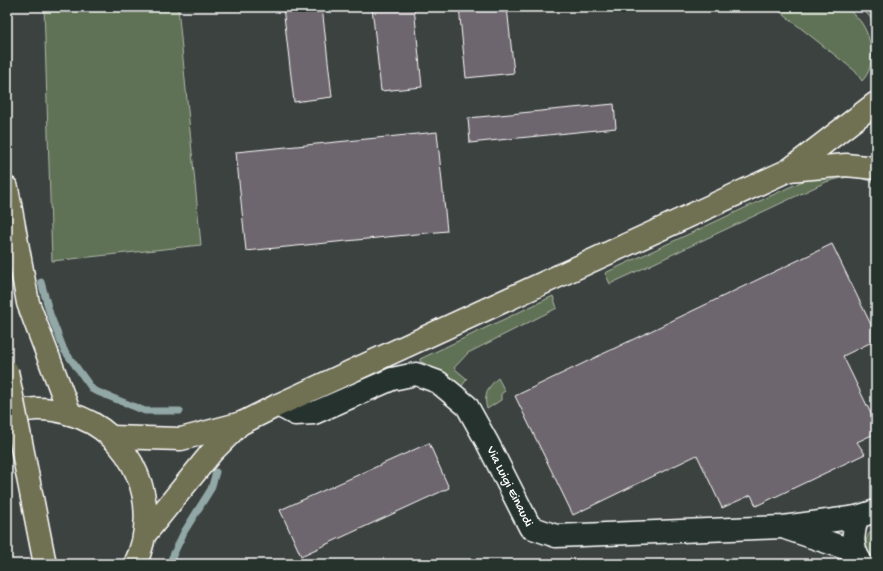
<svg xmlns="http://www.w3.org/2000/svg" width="883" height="571" font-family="'Gochi Hand',sans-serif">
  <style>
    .green { fill: #607255; stroke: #b0b8aa }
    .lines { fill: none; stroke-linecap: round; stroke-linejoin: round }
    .stream { stroke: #92a8a7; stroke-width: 7 }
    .building { fill: #6e666e; stroke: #fff }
    .minor-casing { stroke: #fff; stroke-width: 25 }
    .major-casing { stroke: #fff; stroke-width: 25 }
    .highway-casing { stroke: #fff; stroke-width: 25 }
    .minor { stroke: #26332d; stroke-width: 22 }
    .major { stroke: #706f52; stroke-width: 22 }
    .highway { stroke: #706f52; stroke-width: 22 }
    .highway-bridge-casing { stroke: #fff; stroke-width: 25; stroke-linecap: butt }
    .highway-bridge { stroke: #706f52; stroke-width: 22 }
    .labels { text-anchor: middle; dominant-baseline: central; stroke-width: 3; stroke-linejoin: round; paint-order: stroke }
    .street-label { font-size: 13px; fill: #fff; stroke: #26332d }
  </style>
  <rect width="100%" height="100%" fill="#3c4240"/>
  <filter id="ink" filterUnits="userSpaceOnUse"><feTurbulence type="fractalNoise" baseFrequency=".025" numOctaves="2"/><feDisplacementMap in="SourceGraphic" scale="8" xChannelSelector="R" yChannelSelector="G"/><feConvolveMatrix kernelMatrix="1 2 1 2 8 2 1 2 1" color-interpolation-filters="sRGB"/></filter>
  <g filter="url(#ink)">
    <g class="green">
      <polygon points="44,7 178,7 201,245 52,261"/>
      <path d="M774 7H845C851 12 856 16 861 22 872 38 877 66 862 81L855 71Z"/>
      <path d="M860 7H869C877 16 876 18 876 30L870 17Z"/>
      <path d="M844 174 876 176V183C856 175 846 176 826 182L610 284 605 273 807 179Z"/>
      <polygon points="553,296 557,308 468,353 454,368 467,379 459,390 435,369 420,361 420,359"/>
      <path d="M498 378 505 391 501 394V400L487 409C483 396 488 386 498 378Z"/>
      <path d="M876 527V556L875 559C863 549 863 536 876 527Z"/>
    </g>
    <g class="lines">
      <g class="stream">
        <polyline points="41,282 50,314 64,350 93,390 145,411 180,411"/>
        <polyline points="169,564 184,532 211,489 216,472"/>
      </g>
    </g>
    <g class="building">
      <polygon points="283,7 322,7 332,97 294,102"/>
      <polygon points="372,7 414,7 422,87 381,91"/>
      <polygon points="459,7 507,7 514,73 466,78"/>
      <polygon points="614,104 616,128 470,143 468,118"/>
      <polygon points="437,132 447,231 246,251 236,152"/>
      <polygon points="832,244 876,335 876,340 843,356 876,424 876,433 857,442 865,454 756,506 751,495 722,508 697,455 573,515 515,396"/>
      <polygon points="429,443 449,488 301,556 280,510"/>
    </g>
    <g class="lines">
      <g class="minor-casing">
        <g id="minor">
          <path id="s1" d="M278 405 295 414 314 413 392 379 416 374 438 382 467 406 487 442 530 527 556 536 783 527 857 517"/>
          <polyline points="788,529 854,551"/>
          <path d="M861 562C850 546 853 535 857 517L876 511"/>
        </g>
      </g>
      <g class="major-casing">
        <g id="major">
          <polyline points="789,170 846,165 876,168"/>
          <path d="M7 414C16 413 27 409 37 409 47 409 61 411 70 414 134 432 163 506 135 564"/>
          <polyline points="111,437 181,439 242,423 278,405 789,170 876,103"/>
          <polyline points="146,533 211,453 241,423"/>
        </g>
      </g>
      <g class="highway-casing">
        <polyline id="highway" points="7,188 28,303 70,414"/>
      </g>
      <use href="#minor" class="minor"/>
      <use href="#major" class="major"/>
      <use href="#highway" class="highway"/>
      <g class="highway-bridge-casing">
        <polyline id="highway-bridge" points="7,371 45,564"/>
      </g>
      <use href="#highway-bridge" class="highway-bridge"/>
    </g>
  </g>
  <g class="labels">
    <g class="street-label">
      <text stroke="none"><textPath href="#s1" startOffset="300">Via Luigi Einaudi</textPath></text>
    </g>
  </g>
  <rect width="883" height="571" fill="none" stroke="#26332d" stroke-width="24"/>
  <rect x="12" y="12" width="859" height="547" fill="none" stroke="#fff" stroke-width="1.5" filter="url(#ink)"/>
</svg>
